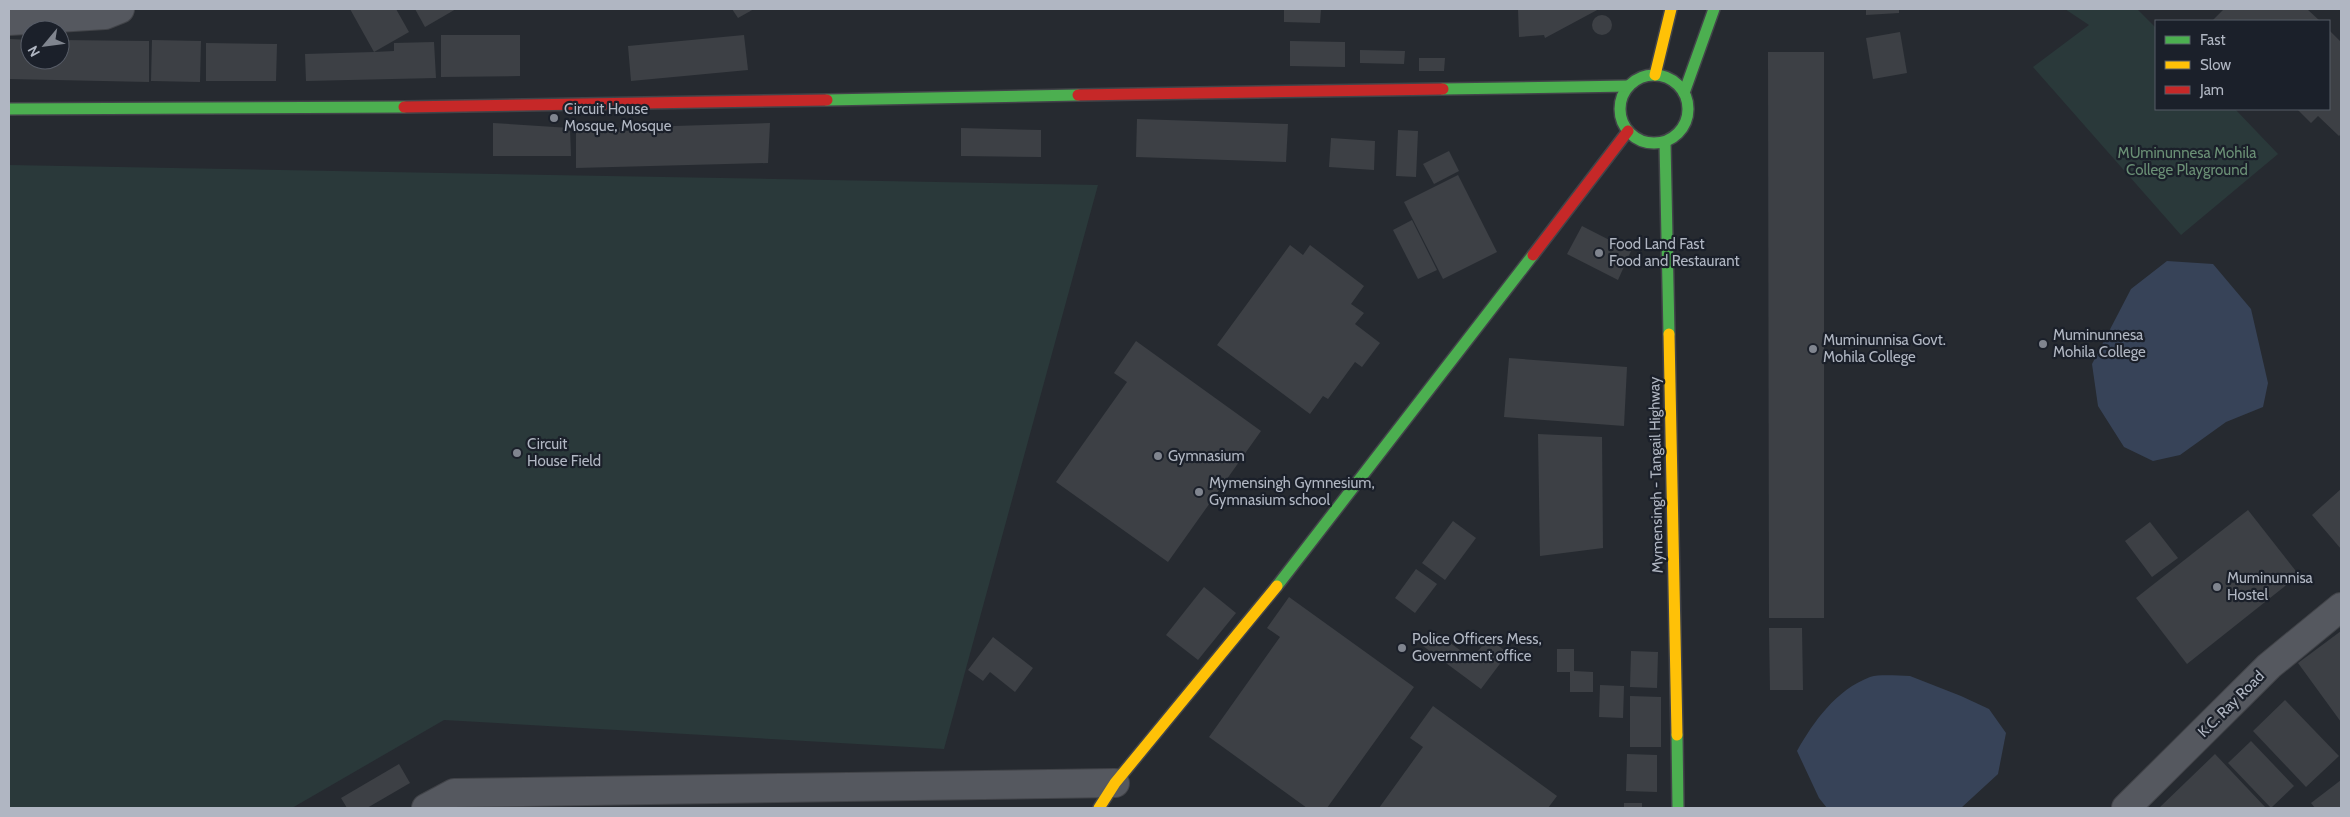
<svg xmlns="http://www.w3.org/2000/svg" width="2350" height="817" font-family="Cabin,sans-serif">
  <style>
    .green { fill: #2a393a }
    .water { fill: #374358 }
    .building { fill: #3d4045 }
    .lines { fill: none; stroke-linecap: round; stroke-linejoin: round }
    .street-casing { stroke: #424449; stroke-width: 30 }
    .fast-casing { stroke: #424449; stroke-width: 14 }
    .slow-casing { stroke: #424449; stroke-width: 14 }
    .jam-casing { stroke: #424449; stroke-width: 14 }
    .street { stroke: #55585f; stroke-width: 28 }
    .fast { stroke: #4caf50; stroke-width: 11 }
    .slow { stroke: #ffc107; stroke-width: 11 }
    .jam { stroke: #c62828; stroke-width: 11 }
    .poi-dot { fill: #80858f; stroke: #1b202a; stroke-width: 2 }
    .labels { text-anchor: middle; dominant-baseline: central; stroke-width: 4.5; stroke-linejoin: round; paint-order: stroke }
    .poi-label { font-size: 15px; fill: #b0b6c2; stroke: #1b202a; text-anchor: start }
    .park-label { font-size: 15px; fill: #6a8f75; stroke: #1b202a }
    .street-label { font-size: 15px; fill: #b0b6c2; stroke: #1b202a }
  </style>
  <rect width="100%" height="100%" fill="#262a30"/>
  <g class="green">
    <polygon points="2065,9 2137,9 2156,28 2156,109 2235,109 2278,154 2181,235 2033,67 2089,25"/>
    <polygon points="9,165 1098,185 944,749 444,720 292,808 9,808"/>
  </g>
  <g class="water">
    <polygon points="2167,261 2213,264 2251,309 2268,383 2263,407 2226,422 2180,455 2153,461 2124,447 2098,406 2092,364 2131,289"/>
    <path d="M1910 676 1961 696 1989 709 2006 733 1998 774 1961 808H1827L1819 798 1797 751C1814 721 1836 690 1870 677 1881 674 1898 676 1910 676Z"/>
  </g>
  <g class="building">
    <polygon points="350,9 396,9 409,32 374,52 394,51 394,43 434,42 436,78 306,81 305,54 374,52"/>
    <polygon points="415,9 456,9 425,27"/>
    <polygon points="732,9 754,9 738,18"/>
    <polygon points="1284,9 1321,9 1320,23 1284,22"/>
    <polygon points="1518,9 1599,9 1545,38 1544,35 1519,37"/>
    <polygon points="1866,9 1899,9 1899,13 1866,15"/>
    <polygon points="2224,9 2307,9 2320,21 2212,21"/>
    <circle cx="1602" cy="25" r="10"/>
    <polygon points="2329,30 2341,42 2341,134 2339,136 2318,116 2311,123 2297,109 2329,109"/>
    <polygon points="1900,32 1907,73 1873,79 1866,38"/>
    <polygon points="441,35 520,35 520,76 441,77"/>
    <polygon points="744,35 748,70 631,81 628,46"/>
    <polygon points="9,39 30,40 30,60 60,60 60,40 149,41 149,82 9,79"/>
    <polygon points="152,40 201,41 200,82 151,81"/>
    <polygon points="1290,41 1345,42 1345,67 1290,66"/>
    <polygon points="206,43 277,44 276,81 206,81"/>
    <polygon points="1360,50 1405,51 1404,64 1360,63"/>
    <polygon points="1768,52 1824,52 1824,618 1769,618"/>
    <polygon points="1419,58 1445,58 1444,71 1419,71"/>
    <polygon points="1137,119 1288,124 1286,162 1136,157"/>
    <polygon points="493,123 570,128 571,156 493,156"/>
    <polygon points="770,123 768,163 576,168 576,129"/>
    <polygon points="961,128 1041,130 1041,157 961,156"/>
    <polygon points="1398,130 1418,131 1416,177 1396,176"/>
    <polygon points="1331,138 1375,141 1374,170 1329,167"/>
    <polygon points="1449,151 1459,171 1434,184 1423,164"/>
    <polygon points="1458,175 1497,252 1443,279 1404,202"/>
    <polygon points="1412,220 1437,270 1418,279 1393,230"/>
    <polygon points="1582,226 1631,251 1618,280 1567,254"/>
    <polygon points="1290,245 1303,255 1310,245 1364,286 1351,304 1364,313 1355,324 1380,343 1362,367 1355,362 1328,399 1323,396 1310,414 1217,345"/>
    <polygon points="1136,341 1261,431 1168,562 1056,482 1127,382 1114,373"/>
    <polygon points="1509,358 1627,367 1624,426 1504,417"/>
    <polygon points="1538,434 1602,437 1603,548 1540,556"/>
    <polygon points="2341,489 2341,549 2312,515"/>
    <polygon points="2248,510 2299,575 2187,664 2136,598"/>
    <polygon points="1453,521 1476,538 1445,580 1422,563"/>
    <polygon points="2150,522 2178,558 2152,577 2125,541"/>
    <polygon points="1416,569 1437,584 1415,613 1395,598"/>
    <polygon points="1204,587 1236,613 1198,660 1166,635"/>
    <polygon points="1289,597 1414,687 1327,808 1307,808 1209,737 1280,637 1267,628"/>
    <polygon points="1769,628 1802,628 1803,690 1770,690"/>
    <polygon points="1434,631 1472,659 1488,638 1508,653 1481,689 1423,646"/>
    <polygon points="2341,631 2341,722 2298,663"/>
    <polygon points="993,637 1033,668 1015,692 990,672 983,681 968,670"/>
    <polygon points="1557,649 1574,649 1574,671 1593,672 1593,692 1570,692 1570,672 1557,672"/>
    <polygon points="1631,651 1658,652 1657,688 1630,687"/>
    <polygon points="1600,685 1624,686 1623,718 1599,717"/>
    <polygon points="1630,696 1661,697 1661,747 1630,747"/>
    <polygon points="2285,700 2339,756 2306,787 2253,731"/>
    <polygon points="1433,706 1557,796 1548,808 1379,808 1423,747 1410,738"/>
    <polygon points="2251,741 2294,786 2271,808 2228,763"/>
    <polygon points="1627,754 1657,755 1657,792 1626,791"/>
    <polygon points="2215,754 2266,808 2159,808"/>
    <polygon points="399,764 410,783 367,808 347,808 341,798"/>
    <polygon points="2341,780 2341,808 2315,808 2311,803"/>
    <rect x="1624" y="803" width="18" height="5"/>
  </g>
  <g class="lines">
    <g class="street-casing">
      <g id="street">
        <polyline points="9,21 105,15 120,9"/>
        <polyline points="426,808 454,793 1115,783"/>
        <polyline points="2126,808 2269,666 2341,607"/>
      </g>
    </g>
    <g class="fast-casing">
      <g id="fast">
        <circle cx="1654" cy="109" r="34"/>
        <polyline points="1443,89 1629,86"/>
        <polyline points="1684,93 1714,9"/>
        <polyline points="827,100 1078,95"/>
        <polyline points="9,109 404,107"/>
        <polyline points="1665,142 1669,334"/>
        <polyline points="1277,586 1533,255"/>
        <polyline points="1677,735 1678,808"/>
      </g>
    </g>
    <g class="slow-casing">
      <g id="slow">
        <polyline points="1655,75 1671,9"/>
        <polyline points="1669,334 1677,735"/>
        <polyline points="1099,808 1115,783 1277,586"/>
      </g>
    </g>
    <g class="jam-casing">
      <g id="jam">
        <polyline points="1078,95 1443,89"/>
        <polyline points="404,107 827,100"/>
        <polyline points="1533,255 1628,131"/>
      </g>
    </g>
    <use href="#street" class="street"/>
    <use href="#fast" class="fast"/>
    <use href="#slow" class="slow"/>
    <use href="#jam" class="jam"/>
  </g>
  <g class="poi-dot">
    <circle cx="554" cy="118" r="5"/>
    <circle cx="1599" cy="253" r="5"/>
    <circle cx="2043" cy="344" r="5"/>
    <circle cx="1813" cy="349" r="5"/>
    <circle cx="517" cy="453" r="5"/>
    <circle cx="1158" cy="456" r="5"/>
    <circle cx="1199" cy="492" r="5"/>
    <circle cx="2217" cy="587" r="5"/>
    <circle cx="1402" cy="648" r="5"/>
  </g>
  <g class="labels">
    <g class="poi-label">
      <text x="564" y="109">Circuit House<tspan x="564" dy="17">Mosque, Mosque</tspan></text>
      <text x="1609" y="244">Food Land Fast<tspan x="1609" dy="17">Food and Restaurant</tspan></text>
      <text x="2053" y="335">Muminunnesa<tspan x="2053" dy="17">Mohila College</tspan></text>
      <text x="1823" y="340">Muminunnisa Govt.<tspan x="1823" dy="17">Mohila College</tspan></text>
      <text x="527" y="444">Circuit<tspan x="527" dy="17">House Field</tspan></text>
      <text x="1168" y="456">Gymnasium</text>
      <text x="1209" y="483">Mymensingh Gymnesium,<tspan x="1209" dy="17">Gymnasium school</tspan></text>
      <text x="2227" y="578">Muminunnisa<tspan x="2227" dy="17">Hostel</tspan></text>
      <text x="1412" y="639">Police Officers Mess,<tspan x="1412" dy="17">Government office</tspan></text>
    </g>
    <g class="park-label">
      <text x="2187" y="153">MUminunnesa Mohila<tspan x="2187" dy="17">College Playground</tspan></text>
    </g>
    <g class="street-label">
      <text transform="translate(1656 475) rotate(-91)">Mymensingh - Tangail Highway</text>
      <text transform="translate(2231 704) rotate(-45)">K.C. Ray Road</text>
    </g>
  </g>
  <rect width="2350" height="817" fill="none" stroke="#b0b6c2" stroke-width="20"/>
  <rect x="2155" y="20" width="175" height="90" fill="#1b202a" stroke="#575c67"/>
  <rect x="2165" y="36" width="25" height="8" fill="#4caf50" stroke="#575c67"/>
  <text x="2200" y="45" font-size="15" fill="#b0b6c2">Fast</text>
  <rect x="2165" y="61" width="25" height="8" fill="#ffc107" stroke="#575c67"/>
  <text x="2200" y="70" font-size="15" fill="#b0b6c2">Slow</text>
  <rect x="2165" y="86" width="25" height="8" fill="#c62828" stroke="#575c67"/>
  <text x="2200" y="95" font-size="15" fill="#b0b6c2">Jam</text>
  <g transform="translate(45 45) rotate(241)"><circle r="24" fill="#1b202a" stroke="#575c67"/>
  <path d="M0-4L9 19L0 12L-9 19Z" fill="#80858f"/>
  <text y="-8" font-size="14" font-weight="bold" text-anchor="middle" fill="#b0b6c2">N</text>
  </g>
</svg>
